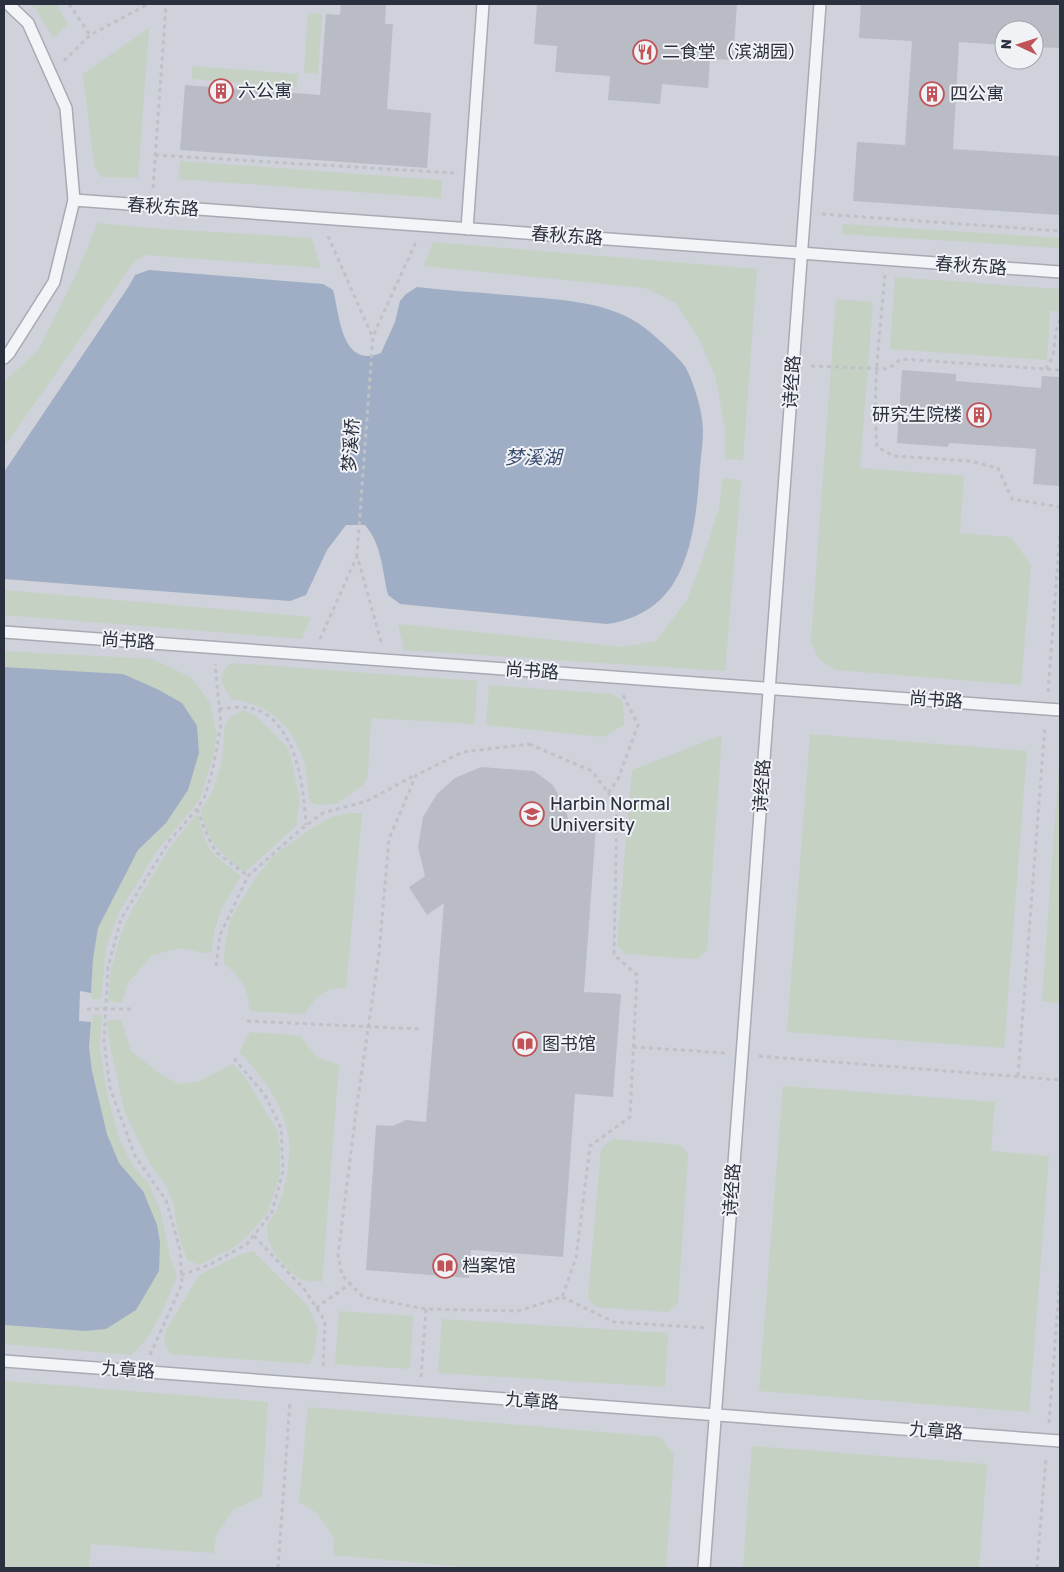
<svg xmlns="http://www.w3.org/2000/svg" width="1064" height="1572" font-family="Rubik,'Noto Sans SC',sans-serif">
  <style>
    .built { fill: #cfd2da; fill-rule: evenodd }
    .green { fill: #c5d1c3 }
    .water { fill: #9faec5 }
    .building { fill: #b9bcc5 }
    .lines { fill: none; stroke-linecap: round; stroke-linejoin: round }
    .service-casing { stroke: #a7aab2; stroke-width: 14 }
    .path { stroke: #bfc1c7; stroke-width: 3; stroke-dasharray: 4 4; stroke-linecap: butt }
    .service { stroke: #f3f4f7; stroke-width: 11 }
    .labels { text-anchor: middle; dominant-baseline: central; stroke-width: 4; stroke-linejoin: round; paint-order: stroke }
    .poi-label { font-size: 18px; fill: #2b303e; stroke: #f0f2f6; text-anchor: start }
    .street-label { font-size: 18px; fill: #2b303e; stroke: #f0f2f6 }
    .water-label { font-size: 19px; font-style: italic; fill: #394c6e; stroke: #f0f2f6 }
  </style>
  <rect width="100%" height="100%" fill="#e1e3e8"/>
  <path class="built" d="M4 4H1060V1568H4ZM1004 30H1034V60H1004Z"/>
  <g class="green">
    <polygon points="30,4 56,4 68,24 53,38 37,10"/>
    <polygon points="308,13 322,14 318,74 304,73"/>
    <polygon points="149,28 138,178 101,177 94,165 83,74"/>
    <polygon points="192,66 298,74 297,87 192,79"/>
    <polygon points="180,161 442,180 441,198 179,179"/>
    <polygon points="98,223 147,228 312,238 321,268 146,255 134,262 9,440 4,445 4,382 38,350 74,279"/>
    <polygon points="843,224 1060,238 1060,248 842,234"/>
    <polygon points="433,242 757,269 743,460 725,459 725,429 716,378 700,341 676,303 645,288 424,266"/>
    <polygon points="895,277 1060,289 1060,311 1050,311 1047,360 890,349"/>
    <polygon points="836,299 873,302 860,468 964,476 960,533 1011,537 1031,565 1021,685 836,670 819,659 811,641"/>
    <polygon points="723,478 741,480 725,671 404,650 398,624 623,647 656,641 687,600 703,558 719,508"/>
    <polygon points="4,590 311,617 302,639 4,615"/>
    <polygon points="4,651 153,659 192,678 210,703 217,735 212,760 200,799 157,851 119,912 106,948 101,999 92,999 91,993 93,959 98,928 138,850 166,823 182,703 157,689 123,674 4,667"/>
    <path d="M232 663 477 681 475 724 371 718 368 774 363 785 336 804 318 805 311 803C306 791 308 777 305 765 295 728 270 704 232 699 221 685 215 674 232 663Z"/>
    <polygon points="489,685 613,694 623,702 624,725 603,737 486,725"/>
    <path d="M244 710 258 718 289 749 300 801 296 826 245 872C224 857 202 837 201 809 214 795 220 770 223 751 224 742 223 732 226 724 228 717 237 713 244 710Z"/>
    <polygon points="810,734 1027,751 1004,1048 787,1032"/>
    <polygon points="722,735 707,949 698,959 626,954 617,945 632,770"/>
    <polygon points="1060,751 1060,1003 1042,1001"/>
    <path d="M349 813H362L346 989C326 985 314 998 305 1014L250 1011C247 988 243 978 224 964L225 944 231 918 256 877 273 856 309 830 331 817Z"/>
    <polygon points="197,814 206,842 212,853 241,876 222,908 215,929 211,952 204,953 181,948 152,955 128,983 122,1003 108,1001 111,969 122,931 132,910 170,847"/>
    <polygon points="93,1014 102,1015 100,1047 107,1094 119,1138 133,1166 149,1184 161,1213 170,1257 177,1275 164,1307 149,1336 131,1355 4,1344 4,1325 85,1331 106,1329 143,1191 119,1163 107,1135 92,1071 89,1047"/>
    <polygon points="107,1020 121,1020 131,1051 163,1076 180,1084 200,1081 233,1064 244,1076 277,1130 280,1148 280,1174 268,1212 253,1230 236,1246 199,1265 187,1260 179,1236 173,1203 165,1184 150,1164 125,1113 110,1046"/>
    <path d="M250 1032 300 1036C307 1043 311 1052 319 1058 325 1061 333 1062 339 1065L322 1282C316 1281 309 1282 303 1280 287 1273 263 1244 268 1225 269 1220 275 1214 277 1209 285 1191 291 1160 289 1141 285 1106 263 1076 239 1052Z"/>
    <polygon points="783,1086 995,1102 991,1151 1049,1156 1029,1412 759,1391"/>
    <polygon points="613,1139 680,1145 688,1154 678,1303 668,1312 596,1307 588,1298 601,1149"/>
    <polygon points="253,1251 308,1306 317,1327 317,1335 314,1354 310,1364 170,1354 164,1342 166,1330 199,1275 241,1254"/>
    <polygon points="339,1311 413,1316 410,1369 335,1364"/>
    <polygon points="442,1319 668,1333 665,1387 438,1373"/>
    <polygon points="4,1381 268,1402 262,1496 233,1510 216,1535 214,1553 91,1544 89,1568 4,1568"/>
    <polygon points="308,1407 660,1437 674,1455 666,1568 476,1568 333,1555 334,1538 317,1513 299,1502"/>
    <polygon points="752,1446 987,1464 979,1568 743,1568"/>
  </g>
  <g class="water">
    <path d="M149 270 323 284 333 290C340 316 341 369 381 353L395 322 400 301 406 294 417 287C451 291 485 293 519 296 561 300 610 301 645 328 655 336 680 358 686 368 694 383 703 413 703 430 703 442 701 455 700 467 697 509 693 568 661 599 646 613 628 621 607 624L400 604 388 595C382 570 382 545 365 525H346L327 550 306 595 290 601 4 579V472L129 286 135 275Z"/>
    <polygon points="4,667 123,674 157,689 182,703 197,726 199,753 188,790 166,823 138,850 98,928 93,959 91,993 80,991 79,1021 91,1022 89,1047 92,1071 107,1134 119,1163 143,1191 157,1225 160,1242 159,1271 136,1310 106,1329 85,1331 4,1325"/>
  </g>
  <g class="building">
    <polygon points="341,4 386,4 385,24 393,24 387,109 431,113 427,168 180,150 185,85 320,95 326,14 340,15"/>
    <polygon points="537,4 737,4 733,60 710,59 708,88 662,84 660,104 608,100 610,76 555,72 557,46 534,44"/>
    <polygon points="861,4 1060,4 1060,48 1034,47 1034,30 1004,30 1004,45 959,42 953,149 1060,156 1060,215 853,201 857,142 905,145 912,41 859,38"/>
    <polygon points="902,370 956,374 956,381 1041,388 1042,376 1060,377 1060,486 1033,484 1036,449 949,443 948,447 897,443"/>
    <polygon points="481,767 534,771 553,785 564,805 570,825 596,827 584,992 621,994 613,1097 575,1094 563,1257 471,1250 469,1278 366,1270 376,1125 393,1126 406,1120 426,1122 444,903 427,915 409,887 425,876 418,847 423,817 437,794 455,778"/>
  </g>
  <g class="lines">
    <g class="service-casing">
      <g id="service">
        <polyline points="74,200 1060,272"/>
        <polyline points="467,229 483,4"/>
        <polyline points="4,358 9,353 54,282 74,200 66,108 28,23 8,4"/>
        <polyline points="4,632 1060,710"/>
        <polyline points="4,1361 1060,1441"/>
        <polyline points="704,1568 820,4"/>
      </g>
    </g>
    <g class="path">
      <polyline points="69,4 90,35"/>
      <polyline points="64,61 90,35 148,4"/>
      <polyline points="155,155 454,173"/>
      <polyline points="153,188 166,4"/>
      <polyline points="822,214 1060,231"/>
      <polyline points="328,236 372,336"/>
      <path d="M885 275C880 332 872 390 877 447L894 456 970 461 998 468 1012 499 1060 507"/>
      <polyline points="811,366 888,369 901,359 1060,370"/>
      <polyline points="1046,369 1053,356 1056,331 1060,319"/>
      <polyline points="320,639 357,556"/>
      <polyline points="381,642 357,555 373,336 416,242"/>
      <polyline points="1048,692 1060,534"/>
      <path d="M219 709C234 707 251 705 264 713 298 734 304 790 306 825"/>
      <polygon points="529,744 592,771 617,805 614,955 637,975 630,1117 590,1146 576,1258 562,1297 518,1311 426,1309 363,1297 342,1275 338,1255 356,1112 379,953 389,839 416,775 463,752"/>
      <polyline points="608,793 618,779 638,725 623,695"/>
      <polyline points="197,809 207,835 216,852 248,876"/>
      <polyline points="216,966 220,935 248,876 301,829 323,813 367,801 415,775"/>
      <polyline points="87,1009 134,1009"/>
      <polyline points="247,1021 419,1029"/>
      <polyline points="633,1047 726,1053"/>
      <polyline points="759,1056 1060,1080"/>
      <polyline points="1018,1076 1045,725"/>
      <polyline points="254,1236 305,1290 325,1321 323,1369"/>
      <polyline points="181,1275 209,1265 247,1244 272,1212 283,1171 281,1128 265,1095 232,1056"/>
      <polyline points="562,1297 614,1322 706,1328"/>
      <polyline points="316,1308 350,1284"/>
      <polyline points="150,1355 182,1284 180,1250 166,1200 135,1156 110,1088 104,1041 108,967 121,919 170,840 197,809 205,796 213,768 221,725 215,664"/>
      <polyline points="421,1377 426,1309"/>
      <polyline points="1049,1423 1060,1277"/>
      <polyline points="278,1568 290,1401"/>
      <polyline points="1037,1568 1046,1457"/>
    </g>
    <use href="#service" class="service"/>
  </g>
  <defs>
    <g id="restaurant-ring" transform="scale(1.25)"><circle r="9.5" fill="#f0f2f6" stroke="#c15258" stroke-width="1.5"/><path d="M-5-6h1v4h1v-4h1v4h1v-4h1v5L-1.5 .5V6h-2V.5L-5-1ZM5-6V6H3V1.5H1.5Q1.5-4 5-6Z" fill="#c15258"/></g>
    <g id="building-ring" transform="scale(1.25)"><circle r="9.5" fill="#f0f2f6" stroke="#c15258" stroke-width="1.5"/><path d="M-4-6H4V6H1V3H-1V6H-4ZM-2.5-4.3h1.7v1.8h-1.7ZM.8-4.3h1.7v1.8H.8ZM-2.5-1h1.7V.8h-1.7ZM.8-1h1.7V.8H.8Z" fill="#c15258"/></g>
    <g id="university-ring" transform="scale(1.25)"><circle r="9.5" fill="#f0f2f6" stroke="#c15258" stroke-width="1.5"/><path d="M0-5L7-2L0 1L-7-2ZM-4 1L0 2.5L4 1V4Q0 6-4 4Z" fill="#c15258"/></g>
    <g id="library-ring" transform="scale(1.25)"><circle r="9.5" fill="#f0f2f6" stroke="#c15258" stroke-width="1.5"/><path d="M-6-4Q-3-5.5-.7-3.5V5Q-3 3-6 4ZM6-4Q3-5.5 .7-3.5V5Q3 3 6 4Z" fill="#c15258"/></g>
  </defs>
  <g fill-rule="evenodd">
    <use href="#restaurant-ring" x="645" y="52"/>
    <use href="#building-ring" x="221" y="91"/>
    <use href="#building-ring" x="932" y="94"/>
    <use href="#building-ring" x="979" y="415"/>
    <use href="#university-ring" x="532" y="814"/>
    <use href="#library-ring" x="525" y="1044"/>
    <use href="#library-ring" x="445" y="1266"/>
  </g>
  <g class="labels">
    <g class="poi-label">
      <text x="662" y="52">二食堂（滨湖园）</text>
      <text x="238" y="91">六公寓</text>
      <text x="950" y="94">四公寓</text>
      <text x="962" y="415" text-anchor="end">研究生院楼</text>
      <text x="550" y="804">Harbin Normal<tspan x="550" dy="21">University</tspan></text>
      <text x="542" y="1044">图书馆</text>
      <text x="462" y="1266">档案馆</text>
    </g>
    <g class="street-label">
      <text transform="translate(163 207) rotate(4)">春秋东路</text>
      <text transform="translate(567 236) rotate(4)">春秋东路</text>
      <text transform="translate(971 266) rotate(4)">春秋东路</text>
      <text transform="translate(792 382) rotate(-86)">诗经路</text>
      <text transform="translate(351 445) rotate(-86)">梦溪桥</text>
      <text transform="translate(128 641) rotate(4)">尚书路</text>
      <text transform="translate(532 671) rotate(4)">尚书路</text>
      <text transform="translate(936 700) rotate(4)">尚书路</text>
      <text transform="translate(762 786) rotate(-86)">诗经路</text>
      <text transform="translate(732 1190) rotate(-86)">诗经路</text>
      <text transform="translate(128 1370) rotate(4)">九章路</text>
      <text transform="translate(532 1401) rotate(4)">九章路</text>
      <text transform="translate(936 1431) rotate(4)">九章路</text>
    </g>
    <g class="water-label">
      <text x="533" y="457">梦溪湖</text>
    </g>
  </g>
  <rect width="1064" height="1572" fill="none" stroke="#2b303e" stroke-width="10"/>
  <g transform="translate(1019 45) rotate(274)"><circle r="24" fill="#f0f2f6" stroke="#a1a4ac"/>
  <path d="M0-4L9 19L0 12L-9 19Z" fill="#c15258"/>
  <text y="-8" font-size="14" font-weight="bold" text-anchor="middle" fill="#2b303e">N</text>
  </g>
</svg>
